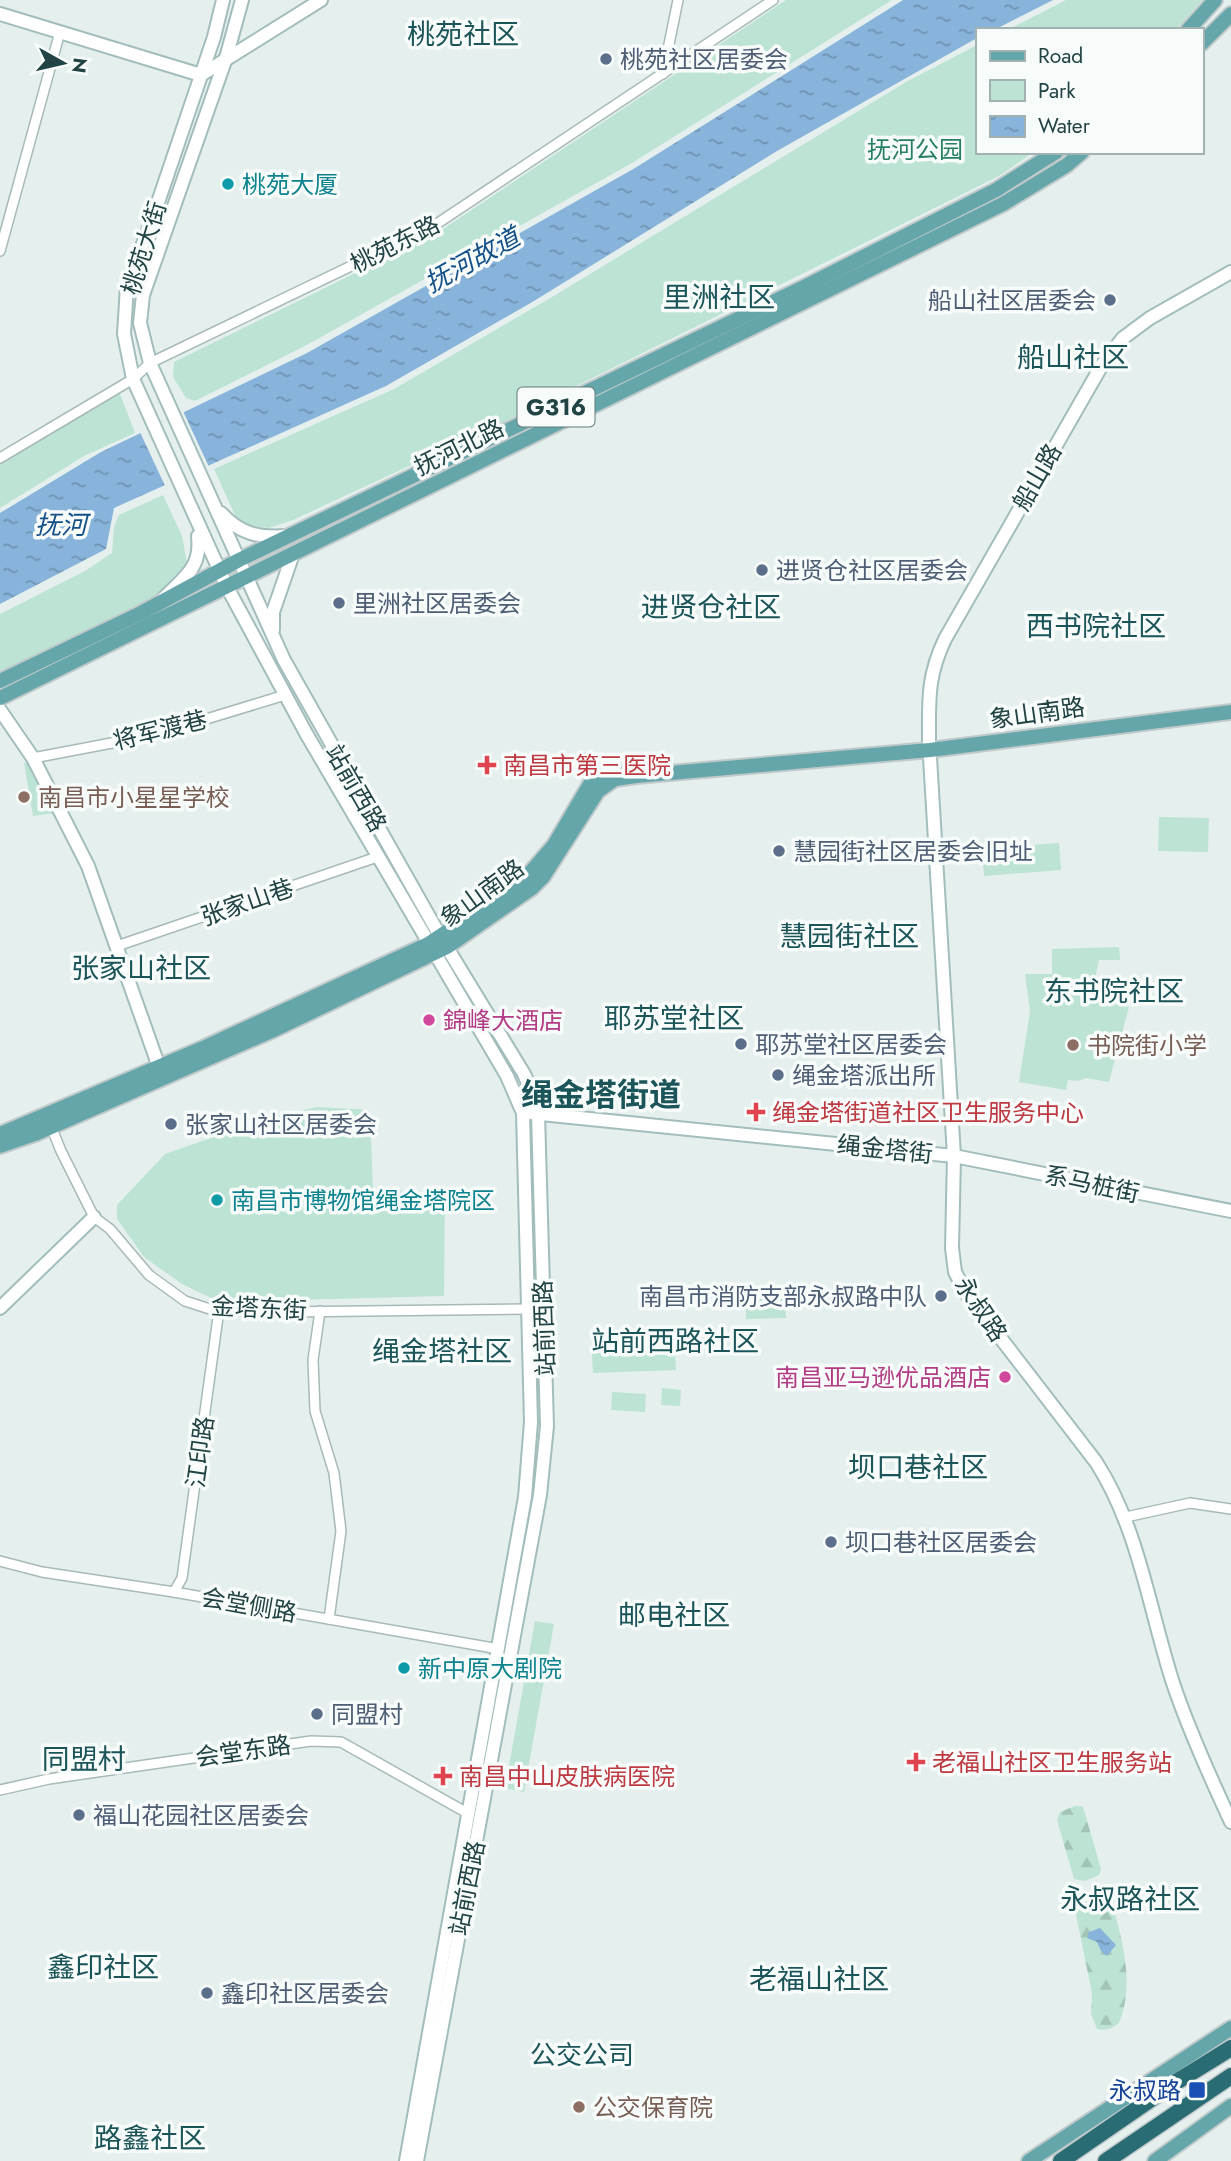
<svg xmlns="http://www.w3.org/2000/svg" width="1231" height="2161" font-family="Jost,'Noto Sans SC',sans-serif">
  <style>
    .green { fill: #bce3d3 }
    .forest { fill: url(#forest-firs) }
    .water { fill: url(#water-ripples) }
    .pier { fill: #e5f0ee }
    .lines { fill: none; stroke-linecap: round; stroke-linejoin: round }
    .street-casing { stroke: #a7b9b8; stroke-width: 12 }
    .secondary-casing { stroke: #a2bdbc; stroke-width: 16 }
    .primary-casing { stroke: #c1cacb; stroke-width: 18 }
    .highway-casing { stroke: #c1cacb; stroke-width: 19 }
    .street { stroke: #fff; stroke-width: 9 }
    .secondary { stroke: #fff; stroke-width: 12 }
    .primary { stroke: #65a6aa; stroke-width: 14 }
    .highway { stroke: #2a6c74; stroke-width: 16 }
    .service-dot { fill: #5c6f8a; stroke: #f7fbfa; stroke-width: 2.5 }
    .culture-dot { fill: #0f9aa8; stroke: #f7fbfa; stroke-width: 2.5 }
    .health-dot { fill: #e0444e; stroke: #f7fbfa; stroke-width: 2.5 }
    .education-dot { fill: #8d6e63; stroke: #f7fbfa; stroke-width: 2.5 }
    .hotel-dot { fill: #d1479c; stroke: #f7fbfa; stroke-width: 2.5 }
    .transit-dot { fill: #1a4fb4; stroke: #f7fbfa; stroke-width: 2.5 }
    .labels { text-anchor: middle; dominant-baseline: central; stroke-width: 7; stroke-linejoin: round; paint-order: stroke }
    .shield { fill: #f7fbfa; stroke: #627a7b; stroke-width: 2 }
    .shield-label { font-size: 23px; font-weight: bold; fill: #224344 }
    .service-label { font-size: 24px; fill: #4e5e75; stroke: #f7fbfa; text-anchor: start }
    .park-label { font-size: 24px; fill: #278066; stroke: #f7fbfa }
    .culture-label { font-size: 24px; fill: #0d838f; stroke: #f7fbfa; text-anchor: start }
    .street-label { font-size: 24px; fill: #224344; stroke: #f7fbfa }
    .health-label { font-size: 24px; fill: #be3a42; stroke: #f7fbfa; text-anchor: start }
    .education-label { font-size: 24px; fill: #785e54; stroke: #f7fbfa; text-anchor: start }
    .hotel-label { font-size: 24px; fill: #b23c85; stroke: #f7fbfa; text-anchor: start }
    .transit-label { font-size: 24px; fill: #164399; stroke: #f7fbfa; text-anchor: end }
    .water-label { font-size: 26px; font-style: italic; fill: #145088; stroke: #f7fbfa }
    .neighbourhood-label { font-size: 26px; fill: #1b5559; stroke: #f7fbfa }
    .quarter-label { font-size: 28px; fill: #1b5559; stroke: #f7fbfa }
    .district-label { font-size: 32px; font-weight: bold; fill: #1b5559; stroke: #f7fbfa }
  </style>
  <defs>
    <pattern id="forest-firs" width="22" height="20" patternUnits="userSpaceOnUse" patternTransform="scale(1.75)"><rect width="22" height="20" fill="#bce3d3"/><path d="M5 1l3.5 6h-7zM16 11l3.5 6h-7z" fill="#a1c4b6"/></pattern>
    <pattern id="water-ripples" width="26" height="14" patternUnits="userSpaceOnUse" patternTransform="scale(1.75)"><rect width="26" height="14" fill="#88b3da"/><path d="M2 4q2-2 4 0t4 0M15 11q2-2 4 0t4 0" fill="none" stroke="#6f93b2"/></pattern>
  </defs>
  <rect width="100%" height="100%" fill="#e5f0ee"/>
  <g class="green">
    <polygon points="786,0 892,0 632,163 305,346 195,401 186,398 173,377 174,362 437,233"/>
    <polygon points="1066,0 1202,0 1176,30 1008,30"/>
    <polygon points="977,45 977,152 1034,152 999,176 506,421 293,520 269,528 239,524 214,469 394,389 552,297 906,82"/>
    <polygon points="120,394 135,433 84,456 0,508 0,453"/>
    <polygon points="163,495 182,536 187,563 159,593 124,615 0,675 0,614 85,571 112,553 114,527 119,515"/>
    <polygon points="29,762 55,813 33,816 24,763"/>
    <polygon points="1159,817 1209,818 1208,852 1158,851"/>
    <polygon points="1059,843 1061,870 984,876 982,849"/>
    <polygon points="1119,947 1120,960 1099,960 1092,994 1095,999 1129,1007 1109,1082 1086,1078 1078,1081 1068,1080 1066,1090 1019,1082 1030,1011 1025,974 1052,974 1052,949"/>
    <polygon points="317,1107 370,1110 373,1191 445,1192 444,1296 254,1301 213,1299 182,1284 144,1257 117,1219 117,1205 165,1154 268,1118"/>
    <polygon points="785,1298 786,1318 746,1319 746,1299"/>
    <polygon points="674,1333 676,1370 593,1373 591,1337"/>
    <polygon points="662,1388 681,1390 680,1406 661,1405"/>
    <polygon points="612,1392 646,1394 645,1412 611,1410"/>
    <polygon points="535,1621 554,1624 524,1792 505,1788"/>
  </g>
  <g class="forest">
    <polygon points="1075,1806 1082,1806 1084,1810 1101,1869 1099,1875 1085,1881 1074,1879 1057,1820 1060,1812"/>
    <path d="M1110 1896C1121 1935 1136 1983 1119 2023 1112 2029 1106 2031 1097 2029L1091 2014 1092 1993 1074 1905Z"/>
  </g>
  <g class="water">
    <polygon points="903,0 1053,0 994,30 977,30 977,38 777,151 534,301 386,386 114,508 106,549 0,604 0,513 101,452 307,353 635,168"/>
    <polygon points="1100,1928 1116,1945 1107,1956 1101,1951 1097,1942 1087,1938 1089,1932"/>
  </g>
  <polygon class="pier" points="182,409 210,469 166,488 139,430"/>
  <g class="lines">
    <g class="street-casing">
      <g id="street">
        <polyline points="663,74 678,0"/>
        <polyline points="0,251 60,32"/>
        <polyline points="0,458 133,379 150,363 432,227 773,0"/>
        <polyline points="33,758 154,735 285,695"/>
        <polyline points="117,946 377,857"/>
        <polyline points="50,1124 61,1151 94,1217 110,1229 149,1275 185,1301 213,1310 284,1312 528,1309"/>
        <polyline points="320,1311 313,1360 315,1411 334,1473 341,1531 329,1619"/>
        <polyline points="1126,1517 1190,1503 1231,1509"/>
        <polyline points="0,1561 42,1572 174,1592 499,1649"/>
        <polyline points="174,1592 182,1578 219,1310"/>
        <polyline points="0,1790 49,1779 311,1741 341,1742 469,1814"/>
      </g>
    </g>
    <g class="secondary-casing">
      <g id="secondary">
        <polyline points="223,0 214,37 151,223 127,286 124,334 133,379 227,587 307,735 507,1076 523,1113 531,1422 525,1497 406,2161"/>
        <polyline points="242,0 226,58 143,295 140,323 150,363 284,660 440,936 524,1074 534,1097 538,1114 547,1426 540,1495 417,2161"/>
        <polyline points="0,14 201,75 321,0"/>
        <path d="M1231 272 1150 318 1123 338 1102 365 945 639C927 677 929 700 929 741L954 1156 952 1248 955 1272 966 1293 1096 1462C1139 1529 1149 1609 1173 1683 1188 1728 1211 1779 1231 1822"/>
        <path d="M221 513C240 534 259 538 286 536"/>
        <path d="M163 599C184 577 202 568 198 536"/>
        <polyline points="273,630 273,612 293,554"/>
        <polyline points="0,710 33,758 88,866 159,1067"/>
        <polyline points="531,1113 954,1156 1231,1211"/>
        <polyline points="0,1308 94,1217"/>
      </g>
    </g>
    <g class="primary-casing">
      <g id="primary">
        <polyline points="1188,30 1215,0"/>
        <polyline points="1201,44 1231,14"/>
        <polyline points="0,681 141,613 239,560 802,288 996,190 1056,152"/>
        <polyline points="0,698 1003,204 1067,165 1082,152"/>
        <polyline points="0,1134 203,1048 428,944 523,881 554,845 590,784 605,774 623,770"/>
        <polyline points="0,1146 35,1134 276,1029 447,947 532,888 543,877 598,791 615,779 636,776 930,750 1231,712"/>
        <polyline points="1029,2161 1231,2028"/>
        <polyline points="1155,2161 1231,2106"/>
      </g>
    </g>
    <g class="highway-casing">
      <g id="highway">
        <polyline points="1061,2161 1173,2084 1231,2048"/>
        <polyline points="1106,2161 1231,2076"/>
      </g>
    </g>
    <use href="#street" class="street"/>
    <use href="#secondary" class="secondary"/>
    <use href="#primary" class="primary"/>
    <use href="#highway" class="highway"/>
  </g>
  <g class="service-dot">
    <circle cx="606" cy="59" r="7"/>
    <circle cx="1110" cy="300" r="7"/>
    <circle cx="762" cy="570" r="7"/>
    <circle cx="339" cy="603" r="7"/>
    <circle cx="779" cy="851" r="7"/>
    <circle cx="741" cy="1044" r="7"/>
    <circle cx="778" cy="1075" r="7"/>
    <circle cx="171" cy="1124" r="7"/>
    <circle cx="941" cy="1296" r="7"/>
    <circle cx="831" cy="1542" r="7"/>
    <circle cx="317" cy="1714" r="7"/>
    <circle cx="79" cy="1815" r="7"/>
    <circle cx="207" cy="1993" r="7"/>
  </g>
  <g class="culture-dot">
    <circle cx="228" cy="184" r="7"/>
    <circle cx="217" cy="1200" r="7"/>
    <circle cx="404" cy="1668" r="7"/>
  </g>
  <g class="health-dot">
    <path d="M483.5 754.5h7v7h7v7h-7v7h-7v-7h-7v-7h7z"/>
    <path d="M752.5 1101.5h7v7h7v7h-7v7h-7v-7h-7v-7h7z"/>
    <path d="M912.5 1751.5h7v7h7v7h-7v7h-7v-7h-7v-7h7z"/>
    <path d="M439.5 1765.5h7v7h7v7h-7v7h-7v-7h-7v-7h7z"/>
  </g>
  <g class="education-dot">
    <circle cx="24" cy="797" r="7"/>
    <circle cx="1073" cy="1045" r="7"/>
    <circle cx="579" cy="2107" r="7"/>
  </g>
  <g class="hotel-dot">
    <circle cx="429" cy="1020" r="7"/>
    <circle cx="1005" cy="1377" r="7"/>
  </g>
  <rect class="transit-dot" x="1188" y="2081" width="18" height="18" rx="3.5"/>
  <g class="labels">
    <rect class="shield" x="517.5" y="387.5" width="77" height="39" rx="5"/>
    <g class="shield-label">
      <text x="556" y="407">G316</text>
    </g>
    <g class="service-label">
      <text x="620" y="59">桃苑社区居委会</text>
      <text x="1096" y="300" text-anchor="end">船山社区居委会</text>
      <text x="776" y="570">进贤仓社区居委会</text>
      <text x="353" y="603">里洲社区居委会</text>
      <text x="793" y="851">慧园街社区居委会旧址</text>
      <text x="755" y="1044">耶苏堂社区居委会</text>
      <text x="792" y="1075">绳金塔派出所</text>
      <text x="185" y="1124">张家山社区居委会</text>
      <text x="927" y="1296" text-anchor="end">南昌市消防支部永叔路中队</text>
      <text x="845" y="1542">坝口巷社区居委会</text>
      <text x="331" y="1714">同盟村</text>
      <text x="93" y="1815">福山花园社区居委会</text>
      <text x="221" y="1993">鑫印社区居委会</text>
    </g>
    <g class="park-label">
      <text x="915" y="149">抚河公园</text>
    </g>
    <g class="culture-label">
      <text x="242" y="184">桃苑大厦</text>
      <text x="231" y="1200">南昌市博物馆绳金塔院区</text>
      <text x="418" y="1668">新中原大剧院</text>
    </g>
    <g class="street-label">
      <text transform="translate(395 244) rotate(-27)">桃苑东路</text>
      <text transform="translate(144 248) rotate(-73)">桃苑大街</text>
      <text transform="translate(459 447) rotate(-26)">抚河北路</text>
      <text transform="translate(1037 477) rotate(-60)">船山路</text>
      <text transform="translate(1037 713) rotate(-8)">象山南路</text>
      <text transform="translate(160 730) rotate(-14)">将军渡巷</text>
      <text transform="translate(356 788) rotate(60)">站前西路</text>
      <text transform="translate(482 893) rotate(-36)">象山南路</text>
      <text transform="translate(247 902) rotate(-19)">张家山巷</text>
      <text transform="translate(885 1149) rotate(6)">绳金塔街</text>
      <text transform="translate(1092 1184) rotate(12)">系马桩街</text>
      <text transform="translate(259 1308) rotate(3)">金塔东街</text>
      <text transform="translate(981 1309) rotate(56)">永叔路</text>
      <text transform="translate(544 1328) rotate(-92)">站前西路</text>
      <text transform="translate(200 1452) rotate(-82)">江印路</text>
      <text transform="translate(249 1605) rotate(10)">会堂侧路</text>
      <text transform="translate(243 1751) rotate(-8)">会堂东路</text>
      <text transform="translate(467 1888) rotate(-79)">站前西路</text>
    </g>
    <g class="health-label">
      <text x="503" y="765">南昌市第三医院</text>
      <text x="772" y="1112">绳金塔街道社区卫生服务中心</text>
      <text x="932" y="1762">老福山社区卫生服务站</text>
      <text x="459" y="1776">南昌中山皮肤病医院</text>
    </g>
    <g class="education-label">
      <text x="38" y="797">南昌市小星星学校</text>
      <text x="1087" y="1045">书院街小学</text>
      <text x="593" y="2107">公交保育院</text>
    </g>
    <g class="hotel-label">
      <text x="443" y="1020">錦峰大酒店</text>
      <text x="991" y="1377" text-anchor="end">南昌亚马逊优品酒店</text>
    </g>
    <g class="transit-label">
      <text x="1181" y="2090">永叔路</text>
    </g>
    <g class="water-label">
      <text transform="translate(472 260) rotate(-29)">抚河故道</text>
      <text x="61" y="525">抚河</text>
    </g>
    <g class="neighbourhood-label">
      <text x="582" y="2055">公交公司</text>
    </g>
    <g class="quarter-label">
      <text x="463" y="34">桃苑社区</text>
      <text x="719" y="297">里洲社区</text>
      <text x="1073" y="357">船山社区</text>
      <text x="711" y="607">进贤仓社区</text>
      <text x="1096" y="626">西书院社区</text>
      <text x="849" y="936">慧园街社区</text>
      <text x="141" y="968">张家山社区</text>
      <text x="1114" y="991">东书院社区</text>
      <text x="674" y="1018">耶苏堂社区</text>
      <text x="675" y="1341">站前西路社区</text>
      <text x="442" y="1351">绳金塔社区</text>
      <text x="918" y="1467">坝口巷社区</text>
      <text x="674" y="1615">邮电社区</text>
      <text x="84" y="1759">同盟村</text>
      <text x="1130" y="1899">永叔路社区</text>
      <text x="103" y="1967">鑫印社区</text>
      <text x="819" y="1979">老福山社区</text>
      <text x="150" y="2138">路鑫社区</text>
    </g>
    <g class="district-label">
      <text x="601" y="1095">绳金塔街道</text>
    </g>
  </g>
  <rect x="976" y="28" width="228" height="126" fill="#f7fbfa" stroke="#a2b1b1" stroke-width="2"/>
  <rect x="990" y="51" width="35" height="10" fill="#65a6aa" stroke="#a2b1b1" stroke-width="2"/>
  <text x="1038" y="63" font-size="21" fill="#224344">Road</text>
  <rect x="990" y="80" width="35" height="21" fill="#bce3d3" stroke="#a2b1b1" stroke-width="2"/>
  <text x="1038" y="98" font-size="21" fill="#224344">Park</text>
  <rect x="990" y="116" width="35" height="21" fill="url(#water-ripples)" stroke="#a2b1b1" stroke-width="2"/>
  <text x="1038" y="133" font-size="21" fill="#224344">Water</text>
  <g transform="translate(63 63) rotate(98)" stroke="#f7fbfa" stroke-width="5" paint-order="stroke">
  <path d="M0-5L12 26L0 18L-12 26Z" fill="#224344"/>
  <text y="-10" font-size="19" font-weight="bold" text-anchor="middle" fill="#224344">N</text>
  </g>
</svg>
